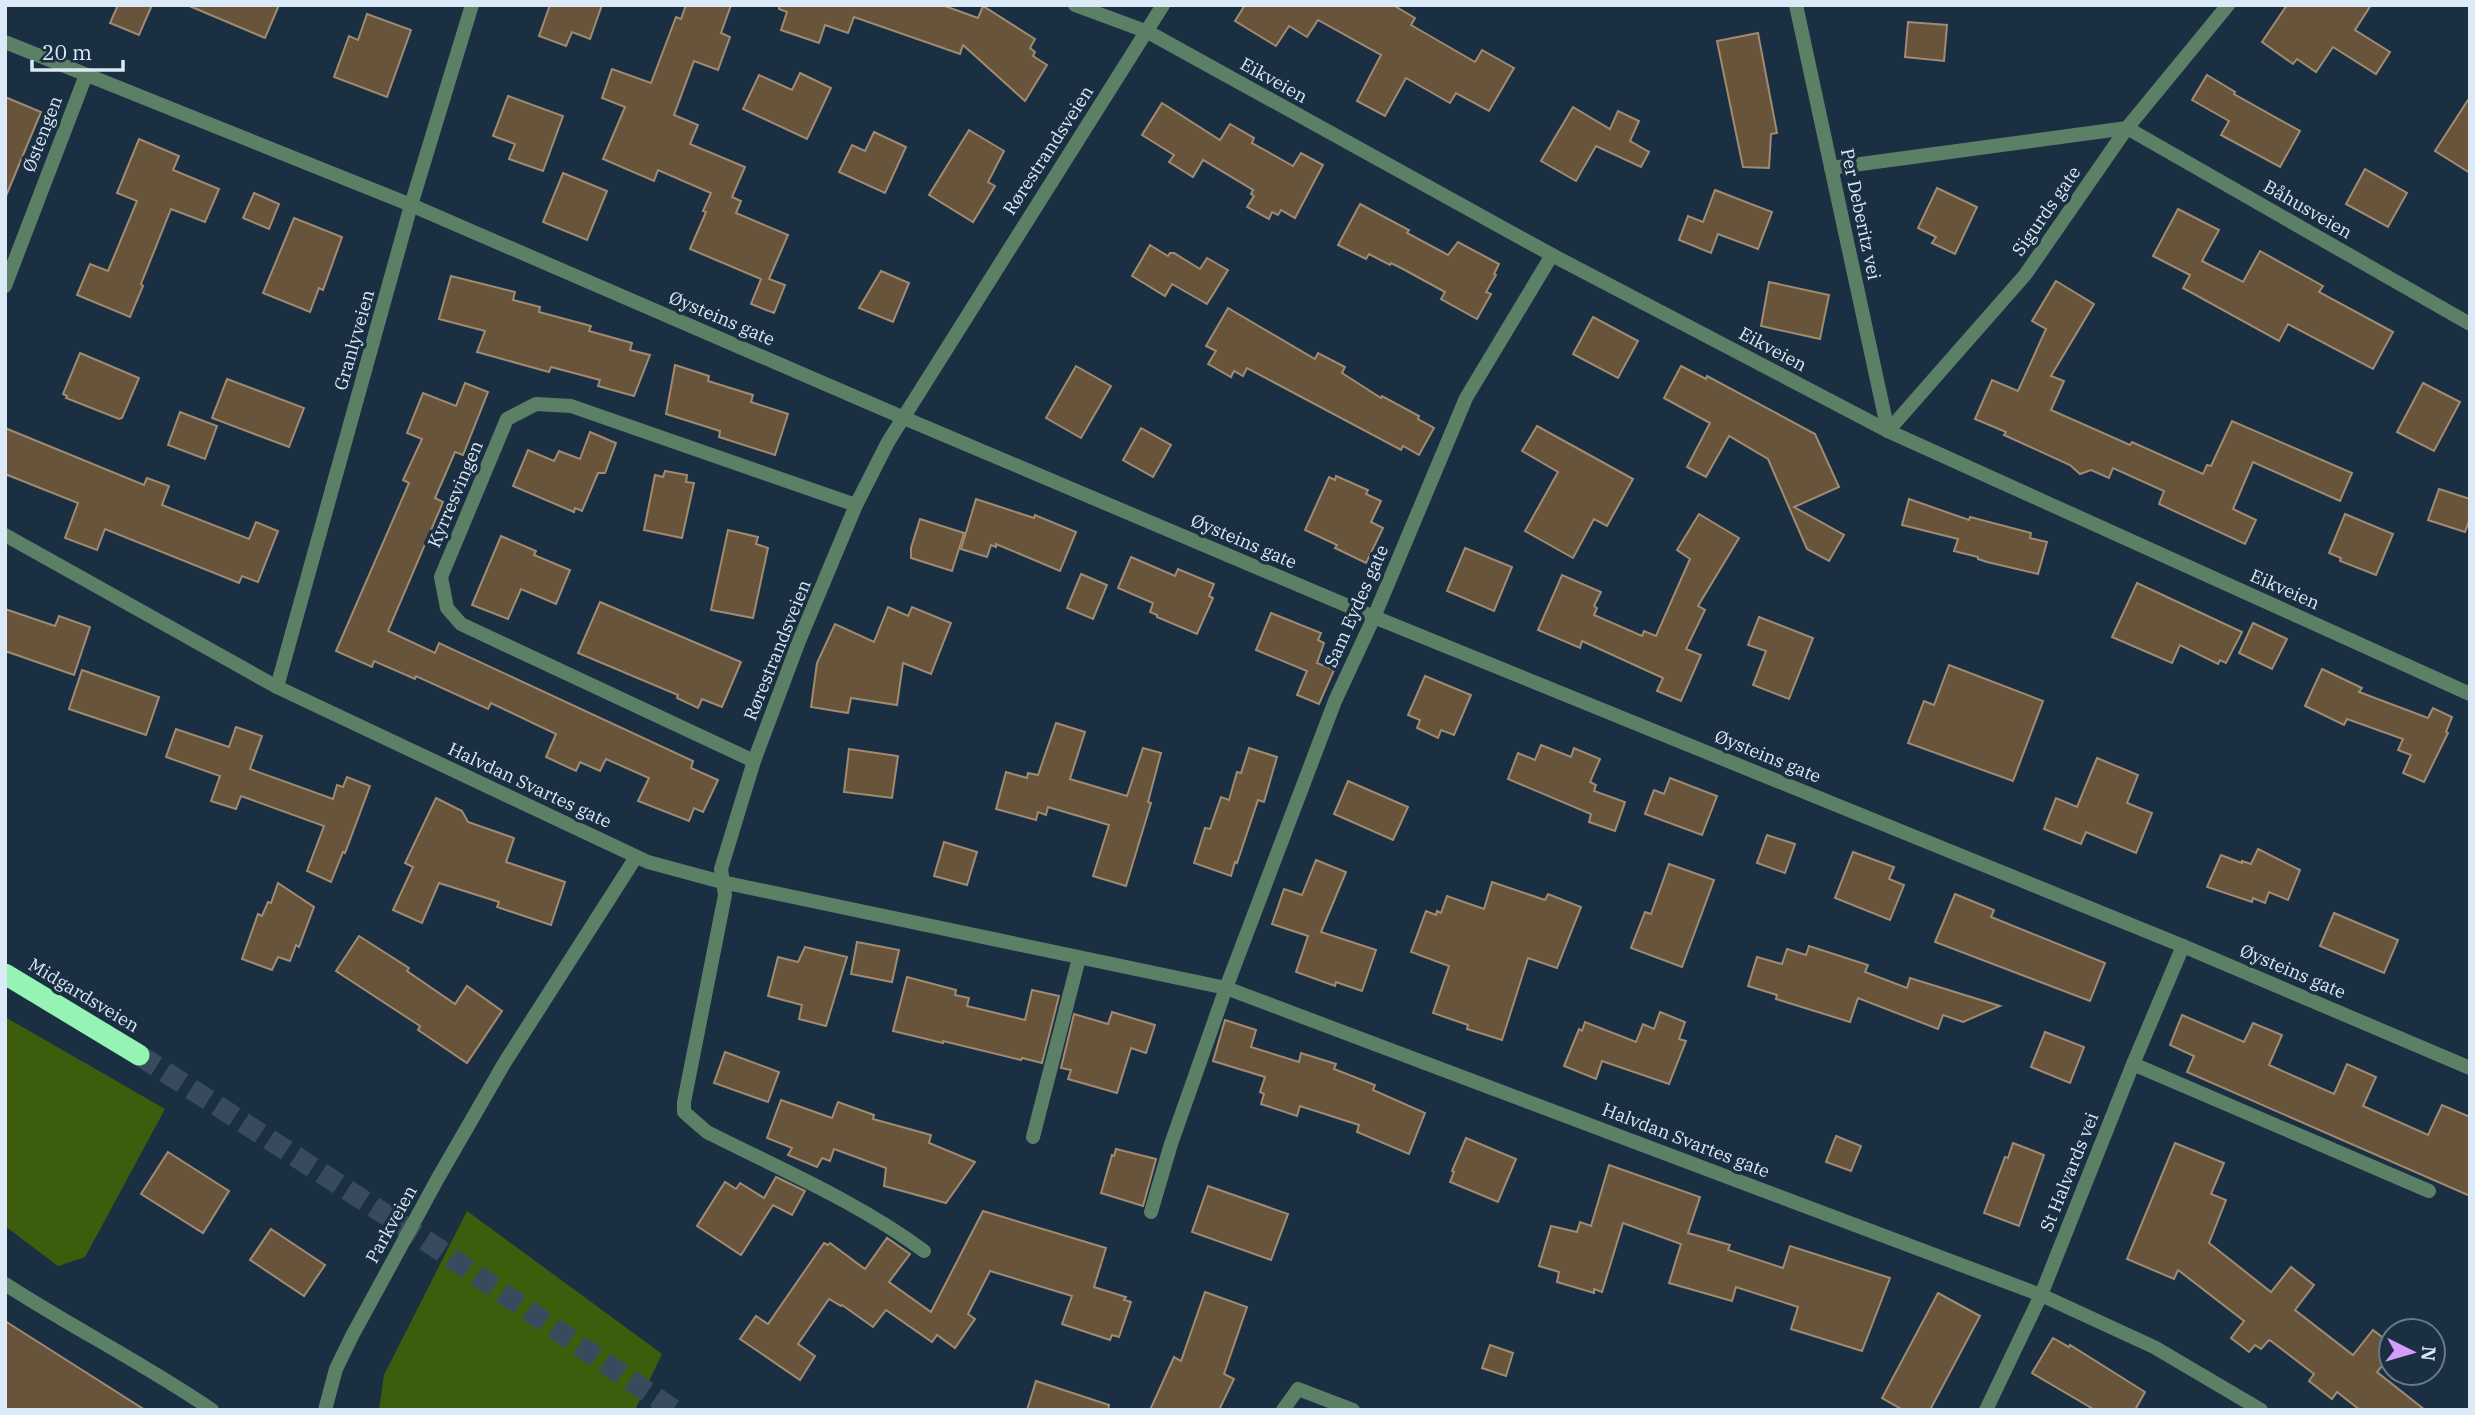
<svg xmlns="http://www.w3.org/2000/svg" width="2475" height="1415" font-family="'IBM Plex Serif',serif">
  <style>
    .green { fill: #3c5e0c }
    .building { fill: #67543b; stroke: #a08b71; stroke-width: 2 }
    .lines { fill: none; stroke-linecap: round; stroke-linejoin: round }
    .highway-tunnel { stroke: #384b5e; stroke-width: 21; stroke-dasharray: 21 10; stroke-linecap: butt }
    .lane { stroke: #5c8066; stroke-width: 14 }
    .street { stroke: #5c8066; stroke-width: 14 }
    .highway { stroke: #95f4b3; stroke-width: 21 }
    .labels { text-anchor: middle; dominant-baseline: central; stroke-width: 7; stroke-linejoin: round; paint-order: stroke }
    .street-label { font-size: 18px; fill: #dce9f6; stroke: #1b2f43 }
  </style>
  <rect width="100%" height="100%" fill="#1b2f43"/>
  <g class="green">
    <polygon points="5,1017 165,1109 85,1257 58,1266 5,1226"/>
    <polygon points="467,1211 662,1354 635,1410 379,1410 384,1375"/>
  </g>
  <g class="building">
    <polygon points="118,5 152,5 139,35 110,23"/>
    <polygon points="187,5 279,5 265,38"/>
    <polygon points="550,5 602,5 590,39 572,32 566,46 539,36"/>
    <polygon points="686,5 731,5 721,33 730,37 718,70 694,61 674,115 698,125 690,144 745,167 732,197 741,201 736,213 788,235 769,279 785,285 774,313 751,304 761,279 690,249 706,212 703,211 711,193 658,170 654,181 603,159 625,107 602,98 612,69 651,83 676,17 681,19"/>
    <polygon points="780,5 942,5 978,18 983,6 1035,39 1030,48 1035,52 1033,56 1047,65 1025,101 963,45 960,54 854,17 848,33 825,25 819,43 781,30 787,12 779,9"/>
    <polygon points="1245,5 1393,5 1415,18 1411,25 1475,62 1482,50 1514,68 1489,111 1456,93 1450,103 1406,78 1385,116 1357,101 1381,55 1318,20 1307,37 1289,26 1276,46 1235,21"/>
    <polygon points="2287,5 2371,5 2355,30 2390,52 2376,74 2333,47 2316,72 2297,59 2293,64 2262,42"/>
    <polygon points="367,14 411,30 387,97 334,77 349,36 358,40"/>
    <polygon points="1908,22 1947,25 1944,61 1905,57"/>
    <polygon points="1758,33 1777,133 1771,134 1769,168 1743,167 1717,41"/>
    <polygon points="800,73 831,88 807,139 743,109 759,75 792,90"/>
    <polygon points="2207,75 2235,92 2234,94 2300,131 2280,167 2221,135 2229,121 2192,100"/>
    <polygon points="508,96 563,116 543,171 509,159 515,144 493,136"/>
    <polygon points="5,97 41,112 6,196 5,196"/>
    <polygon points="2470,97 2470,173 2435,151"/>
    <polygon points="1162,103 1220,140 1230,124 1254,138 1252,143 1293,166 1301,153 1323,165 1295,218 1281,210 1278,215 1272,212 1269,219 1247,207 1254,196 1251,194 1253,190 1203,160 1193,177 1169,162 1174,155 1142,135"/>
    <polygon points="1573,107 1610,129 1618,111 1639,121 1630,141 1649,152 1641,167 1596,146 1576,181 1541,161"/>
    <polygon points="969,130 1004,151 988,182 995,186 973,222 929,195"/>
    <polygon points="874,132 906,147 885,193 839,172 852,145 865,151"/>
    <polygon points="139,139 179,156 173,170 219,189 205,222 171,209 141,284 143,286 130,317 77,295 90,264 108,271 137,201 117,193"/>
    <polygon points="2365,169 2407,193 2388,227 2346,204"/>
    <polygon points="563,173 607,191 587,240 543,222"/>
    <polygon points="1937,188 1977,207 1955,254 1932,243 1936,237 1918,228"/>
    <polygon points="1715,190 1772,212 1758,249 1718,234 1711,253 1679,240 1688,216 1703,222"/>
    <polygon points="254,193 279,204 269,229 243,218"/>
    <polygon points="1360,204 1409,230 1407,233 1448,255 1458,242 1499,264 1494,274 1496,275 1486,292 1491,294 1477,319 1441,299 1445,292 1403,269 1391,263 1390,265 1369,254 1366,259 1338,245"/>
    <polygon points="2178,209 2219,230 2202,261 2243,282 2260,251 2323,286 2319,292 2393,332 2373,369 2288,324 2279,341 2183,288 2190,275 2153,256"/>
    <polygon points="294,218 342,237 323,290 319,288 310,312 263,293"/>
    <polygon points="1150,245 1168,256 1170,253 1174,253 1200,269 1207,258 1228,270 1207,304 1172,284 1165,296 1132,276"/>
    <polygon points="881,271 909,283 893,322 859,308"/>
    <polygon points="451,276 515,292 513,300 540,307 539,312 591,326 589,331 632,343 630,350 650,355 634,396 598,386 600,380 551,367 549,372 477,352 485,331 439,319"/>
    <polygon points="2056,281 2094,304 2051,376 2064,381 2051,410 2130,445 2132,442 2203,474 2207,465 2211,466 2232,421 2352,473 2340,501 2253,462 2233,509 2256,520 2245,544 2159,504 2164,491 2113,468 2109,478 2091,470 2080,474 2070,465 2004,435 2006,432 1975,419 1992,380 2018,391 2046,329 2032,321"/>
    <polygon points="1769,282 1829,295 1820,339 1761,326"/>
    <polygon points="1228,308 1315,359 1318,353 1345,367 1342,373 1381,398 1382,396 1419,416 1418,419 1434,428 1419,455 1403,446 1401,450 1247,368 1243,376 1234,371 1231,377 1208,364 1216,351 1206,346"/>
    <polygon points="1593,317 1638,341 1618,378 1573,354"/>
    <polygon points="80,353 139,378 122,418 119,419 66,398 67,396 63,394"/>
    <polygon points="675,365 709,376 708,381 753,395 751,402 788,414 775,455 719,437 720,431 666,414"/>
    <polygon points="1076,366 1111,386 1081,438 1046,418"/>
    <polygon points="1681,366 1706,379 1707,376 1815,434 1839,487 1794,507 1844,535 1829,561 1807,549 1768,459 1729,436 1706,477 1687,467 1710,423 1664,398"/>
    <polygon points="227,379 304,408 289,447 212,418"/>
    <polygon points="465,383 488,392 463,455 455,452 435,498 443,502 388,631 435,653 439,643 693,761 691,768 718,780 703,812 694,808 689,821 638,801 649,778 606,759 600,771 580,762 576,771 546,757 556,734 491,703 488,709 416,676 415,679 374,661 372,667 336,651 409,483 403,480 422,439 407,433 423,393 456,406"/>
    <polygon points="2423,383 2460,402 2434,451 2397,432"/>
    <polygon points="180,412 217,426 205,459 168,445"/>
    <polygon points="1537,426 1633,479 1607,526 1594,519 1573,558 1525,531 1558,472 1522,451"/>
    <polygon points="5,428 144,485 147,478 169,486 162,505 249,539 256,522 278,531 258,582 242,576 239,583 105,529 97,550 65,538 78,503 5,474"/>
    <polygon points="1141,428 1171,445 1153,477 1123,460"/>
    <polygon points="590,432 616,443 605,473 598,473 582,511 575,508 574,512 513,486 528,450 554,461 559,451 580,459"/>
    <polygon points="665,471 687,475 686,482 694,483 682,538 644,530 655,475 663,477"/>
    <polygon points="1336,476 1368,490 1366,494 1381,501 1371,522 1383,528 1366,563 1335,548 1337,545 1305,530 1329,477 1335,480"/>
    <polygon points="2439,489 2470,499 2470,518 2465,532 2428,520"/>
    <polygon points="976,499 1034,518 1035,515 1076,532 1060,571 996,544 996,547 991,545 987,557 961,549"/>
    <polygon points="1909,499 1969,520 1970,517 2031,533 2030,538 2047,542 2038,574 1987,562 1978,559 1978,557 1954,551 1958,539 1902,525"/>
    <polygon points="1699,514 1739,538 1698,606 1705,610 1686,649 1701,655 1681,701 1657,691 1663,678 1582,641 1580,648 1538,630 1562,575 1601,592 1594,606 1597,608 1594,615 1642,636 1644,631 1656,636 1690,559 1677,550"/>
    <polygon points="2345,514 2393,534 2376,575 2340,561 2341,558 2329,553"/>
    <polygon points="920,519 964,533 952,571 911,558 911,548"/>
    <polygon points="728,530 758,537 756,544 768,548 753,618 711,610"/>
    <polygon points="501,536 536,551 534,555 570,570 556,604 521,589 508,619 472,605"/>
    <polygon points="1465,548 1512,567 1494,611 1447,591"/>
    <polygon points="1131,557 1175,576 1178,569 1214,584 1209,596 1213,598 1197,634 1157,617 1157,615 1150,612 1153,603 1118,588"/>
    <polygon points="1081,574 1107,585 1093,619 1067,608"/>
    <polygon points="2137,583 2242,632 2226,663 2220,660 2218,664 2180,645 2172,663 2112,637"/>
    <polygon points="600,602 741,662 722,707 702,699 698,708 677,698 678,695 578,653"/>
    <polygon points="888,607 908,616 912,607 951,623 931,674 903,663 897,705 851,698 848,713 811,707 817,663 835,624 874,642"/>
    <polygon points="5,609 55,626 59,616 90,627 74,675 5,651"/>
    <polygon points="1271,613 1321,633 1318,640 1324,643 1317,663 1334,670 1319,704 1297,695 1307,671 1256,650"/>
    <polygon points="1759,617 1813,638 1789,699 1753,685 1766,651 1748,645"/>
    <polygon points="2253,623 2287,639 2272,669 2239,653"/>
    <polygon points="1949,665 2043,701 2013,781 1908,743 1924,701 1934,705"/>
    <polygon points="2322,669 2362,688 2359,692 2428,718 2433,708 2452,717 2446,732 2448,733 2424,782 2403,773 2411,755 2398,750 2403,739 2347,719 2344,725 2305,706"/>
    <polygon points="82,670 159,697 146,735 69,709"/>
    <polygon points="1425,676 1471,695 1454,735 1441,730 1438,738 1417,728 1420,720 1408,715"/>
    <polygon points="1056,723 1085,732 1070,779 1127,796 1143,748 1161,753 1148,802 1151,803 1126,886 1093,876 1109,825 1048,807 1046,815 1038,812 1036,820 996,809 1006,772 1027,778 1028,773 1038,775"/>
    <polygon points="236,727 262,736 250,769 333,799 337,785 343,787 347,777 370,786 345,853 343,852 331,882 307,871 324,826 241,796 236,809 211,801 220,776 166,757 176,729 229,747"/>
    <polygon points="1541,745 1571,757 1574,748 1600,759 1590,782 1596,785 1594,791 1625,802 1615,831 1589,822 1591,814 1508,779 1518,753 1535,760"/>
    <polygon points="1249,748 1277,757 1264,802 1258,800 1237,863 1235,862 1231,876 1194,863 1205,828 1210,829 1221,797 1229,800 1237,772 1241,773"/>
    <polygon points="849,749 898,756 892,798 844,792"/>
    <polygon points="2097,758 2138,775 2127,803 2152,813 2136,853 2086,832 2081,844 2044,829 2056,798 2077,807"/>
    <polygon points="1670,778 1717,796 1702,835 1645,814 1654,790 1664,794"/>
    <polygon points="1348,781 1408,807 1393,840 1334,814"/>
    <polygon points="436,798 462,811 468,822 514,838 506,862 565,882 551,925 497,907 499,902 439,883 422,923 393,910 413,867 405,863"/>
    <polygon points="1767,835 1795,844 1785,873 1757,863"/>
    <polygon points="944,842 977,852 967,885 934,876"/>
    <polygon points="2258,849 2300,870 2288,900 2269,892 2265,903 2253,898 2252,902 2207,887 2221,855 2242,863 2242,861 2251,864"/>
    <polygon points="1853,852 1894,867 1889,879 1904,885 1890,920 1835,898"/>
    <polygon points="1316,860 1346,872 1321,932 1376,950 1362,991 1336,982 1335,986 1296,972 1308,936 1272,924 1284,889 1302,895"/>
    <polygon points="1669,864 1714,880 1682,967 1631,948 1645,912 1651,914"/>
    <polygon points="1492,882 1545,900 1548,894 1581,907 1557,968 1528,958 1502,1040 1467,1029 1468,1025 1433,1013 1449,966 1411,952 1426,911 1436,915 1437,911 1441,913 1447,896 1484,909"/>
    <polygon points="278,883 314,907 299,947 296,945 290,961 278,957 272,970 242,959 258,914 262,916 268,902 271,903"/>
    <polygon points="1955,894 1994,910 1991,917 2105,963 2090,1001 1935,942"/>
    <polygon points="2334,913 2398,940 2384,973 2320,946"/>
    <polygon points="359,936 409,968 407,971 455,1004 467,986 502,1011 467,1063 418,1030 420,1026 336,971"/>
    <polygon points="857,942 899,950 892,982 851,974"/>
    <polygon points="1809,946 1868,965 1865,972 1907,988 1910,978 2000,1006 1963,1022 1943,1015 1938,1029 1858,998 1850,1022 1776,999 1777,995 1748,986 1757,957 1782,964 1787,949 1806,955"/>
    <polygon points="805,947 847,957 826,1026 799,1019 802,1005 768,996 778,957 798,962"/>
    <polygon points="907,977 956,990 955,995 969,998 967,1006 1025,1020 1032,990 1059,996 1042,1063 1022,1058 1021,1060 943,1041 943,1043 893,1031"/>
    <polygon points="1112,1012 1155,1025 1146,1053 1131,1048 1117,1093 1068,1079 1071,1070 1061,1068 1074,1014 1108,1024"/>
    <polygon points="1660,1012 1685,1022 1679,1039 1686,1041 1669,1084 1602,1061 1596,1079 1564,1066 1579,1029 1582,1031 1585,1022 1636,1042 1643,1024 1654,1029"/>
    <polygon points="2182,1015 2244,1042 2253,1023 2282,1035 2269,1065 2334,1094 2347,1064 2376,1077 2363,1106 2428,1135 2442,1105 2470,1117 2470,1196 2187,1072 2194,1056 2170,1045"/>
    <polygon points="1225,1020 1256,1030 1251,1047 1299,1062 1301,1053 1336,1064 1334,1069 1375,1085 1373,1090 1425,1113 1409,1154 1357,1132 1359,1125 1300,1106 1297,1116 1261,1104 1264,1094 1260,1092 1265,1077 1213,1061"/>
    <polygon points="2045,1032 2084,1047 2070,1083 2031,1067"/>
    <polygon points="725,1052 779,1072 768,1102 714,1083"/>
    <polygon points="781,1100 832,1118 838,1102 874,1115 873,1119 931,1135 929,1143 975,1162 946,1203 884,1186 886,1168 834,1149 830,1161 822,1158 817,1167 788,1155 792,1148 767,1138"/>
    <polygon points="1836,1136 1861,1146 1851,1171 1826,1162"/>
    <polygon points="1466,1138 1516,1159 1498,1202 1450,1182 1454,1172 1452,1171"/>
    <polygon points="2013,1143 2044,1155 2019,1226 1984,1213 2005,1157 2008,1158"/>
    <polygon points="2175,1143 2224,1163 2211,1194 2226,1200 2209,1243 2271,1292 2291,1267 2314,1285 2295,1310 2353,1355 2373,1330 2391,1344 2391,1355 2377,1372 2425,1410 2360,1410 2337,1392 2332,1399 2309,1381 2314,1374 2271,1341 2269,1340 2261,1349 2255,1345 2249,1352 2231,1338 2244,1321 2178,1270 2174,1279 2127,1259"/>
    <polygon points="1116,1149 1156,1159 1143,1206 1101,1193 1112,1155 1114,1156"/>
    <polygon points="168,1152 229,1191 203,1233 141,1194"/>
    <polygon points="1609,1165 1700,1197 1688,1233 1730,1245 1728,1250 1783,1268 1790,1246 1890,1278 1862,1351 1791,1329 1798,1307 1736,1287 1732,1301 1669,1283 1681,1244 1623,1223 1602,1292 1594,1289 1594,1293 1557,1282 1559,1272 1539,1266 1551,1226 1577,1232 1580,1222 1591,1226"/>
    <polygon points="776,1177 805,1191 792,1215 773,1205 741,1255 697,1226 725,1182 736,1189 740,1183 764,1198"/>
    <polygon points="1208,1186 1288,1214 1271,1260 1192,1232"/>
    <polygon points="983,1211 1106,1248 1094,1287 1126,1297 1124,1300 1131,1302 1119,1337 1112,1335 1110,1340 1062,1324 1072,1296 990,1271 968,1314 975,1319 955,1348 937,1335 932,1342 886,1310 873,1327 842,1305 841,1306 829,1299 798,1344 815,1356 800,1380 740,1339 756,1316 768,1324 824,1243 828,1245 830,1243 865,1269 887,1238 910,1254 889,1282 931,1312"/>
    <polygon points="271,1229 325,1265 304,1296 250,1260"/>
    <polygon points="1205,1292 1247,1307 1224,1374 1234,1379 1219,1410 1150,1410 1174,1357 1181,1361"/>
    <polygon points="1938,1293 1980,1316 1930,1410 1903,1410 1882,1398"/>
    <polygon points="5,1321 145,1410 5,1410"/>
    <polygon points="2053,1338 2069,1347 2070,1345 2145,1392 2135,1410 2095,1410 2032,1373"/>
    <polygon points="1490,1345 1513,1353 1506,1376 1482,1368"/>
    <polygon points="1036,1381 1109,1405 1108,1410 1027,1410"/>
  </g>
  <g class="lines">
    <polyline class="highway-tunnel" points="139,1055 434,1246 674,1410"/>
    <g class="lane">
      <polyline points="2133,1064 2429,1191"/>
      <path d="M700 1126 707 1132C778 1168 860 1203 924 1251"/>
      <polyline points="1033,1137 1079,958"/>
      <polyline points="1151,1212 1171,1144 1226,988"/>
      <path d="M5 1284C73 1328 145 1364 212 1410"/>
    </g>
    <g class="street">
      <polyline points="1075,5 1148,32 1552,255 1888,431 2470,694"/>
      <polyline points="1796,5 1888,431"/>
      <polyline points="5,42 411,205 904,418 1374,617 2183,946 2470,1068"/>
      <polyline points="1831,168 2127,128 2470,324"/>
      <polyline points="5,286 86,75"/>
      <polyline points="1888,431 2025,275 2127,128 2228,5"/>
      <polyline points="5,535 277,687 648,862 722,882 1226,988 2041,1295 2154,1347 2261,1410"/>
      <polyline points="277,687 411,205 472,5"/>
      <polyline points="754,761 461,624 447,608 441,577 507,419 536,404 571,406 856,505"/>
      <polyline points="1226,988 1335,701 1374,617 1466,398 1552,255"/>
      <polyline points="700,1126 684,1112 684,1102 725,895 721,869 754,761 799,641 856,505 888,442 1163,5"/>
      <polyline points="325,1410 336,1369 352,1336 438,1178 505,1062 636,857"/>
      <polyline points="1283,1410 1298,1389 1353,1410"/>
      <polyline points="1986,1410 2041,1295 2133,1064 2183,946"/>
    </g>
    <polyline class="highway" points="5,974 139,1055"/>
  </g>
  <g class="labels">
    <g class="street-label">
      <text transform="translate(1274 80) rotate(29)">Eikveien</text>
      <text transform="translate(42 134) rotate(-69)">Østengen</text>
      <text transform="translate(1048 150) rotate(-57)">Rørestrandsveien</text>
      <text transform="translate(2308 209) rotate(30)">Båhusveien</text>
      <text transform="translate(2046 211) rotate(-55)">Sigurds gate</text>
      <text transform="translate(1861 214) rotate(78)">Per Deberitz vei</text>
      <text transform="translate(722 318) rotate(23)">Øysteins gate</text>
      <text transform="translate(354 340) rotate(-74)">Granlyveien</text>
      <text transform="translate(1773 349) rotate(28)">Eikveien</text>
      <text transform="translate(455 494) rotate(-67)">Kyrresvingen</text>
      <text transform="translate(1244 541) rotate(23)">Øysteins gate</text>
      <text transform="translate(2285 589) rotate(24)">Eikveien</text>
      <text transform="translate(1356 606) rotate(-66)">Sam Eydes gate</text>
      <text transform="translate(777 650) rotate(-68)">Rørestrandsveien</text>
      <text transform="translate(1768 756) rotate(22)">Øysteins gate</text>
      <text transform="translate(530 785) rotate(25)">Halvdan Svartes gate</text>
      <text transform="translate(2293 971) rotate(23)">Øysteins gate</text>
      <text transform="translate(84 995) rotate(31)">Midgardsveien</text>
      <text transform="translate(1686 1140) rotate(21)">Halvdan Svartes gate</text>
      <text transform="translate(2069 1172) rotate(-68)">St Halvards vei</text>
      <text transform="translate(391 1224) rotate(-61)">Parkveien</text>
    </g>
  </g>
  <rect width="2475" height="1415" fill="none" stroke="#dce9f6" stroke-width="14"/>
  <g transform="translate(2412 1352) rotate(95)"><circle r="33" fill="#1b2f43" stroke="#68798b" stroke-width="2"/>
  <path d="M0-5L12 26L0 18L-12 26Z" fill="#d59cfb"/>
  <text y="-10" font-size="19" font-weight="bold" text-anchor="middle" fill="#dce9f6">N</text>
  </g>
  <path d="M32 60v10h91v-10" fill="none" stroke="#dce9f6" stroke-width="3.5"/>
  <text x="42" y="60" font-size="21" fill="#dce9f6" stroke="#1b2f43" stroke-width="5" paint-order="stroke">20 m</text>
</svg>
